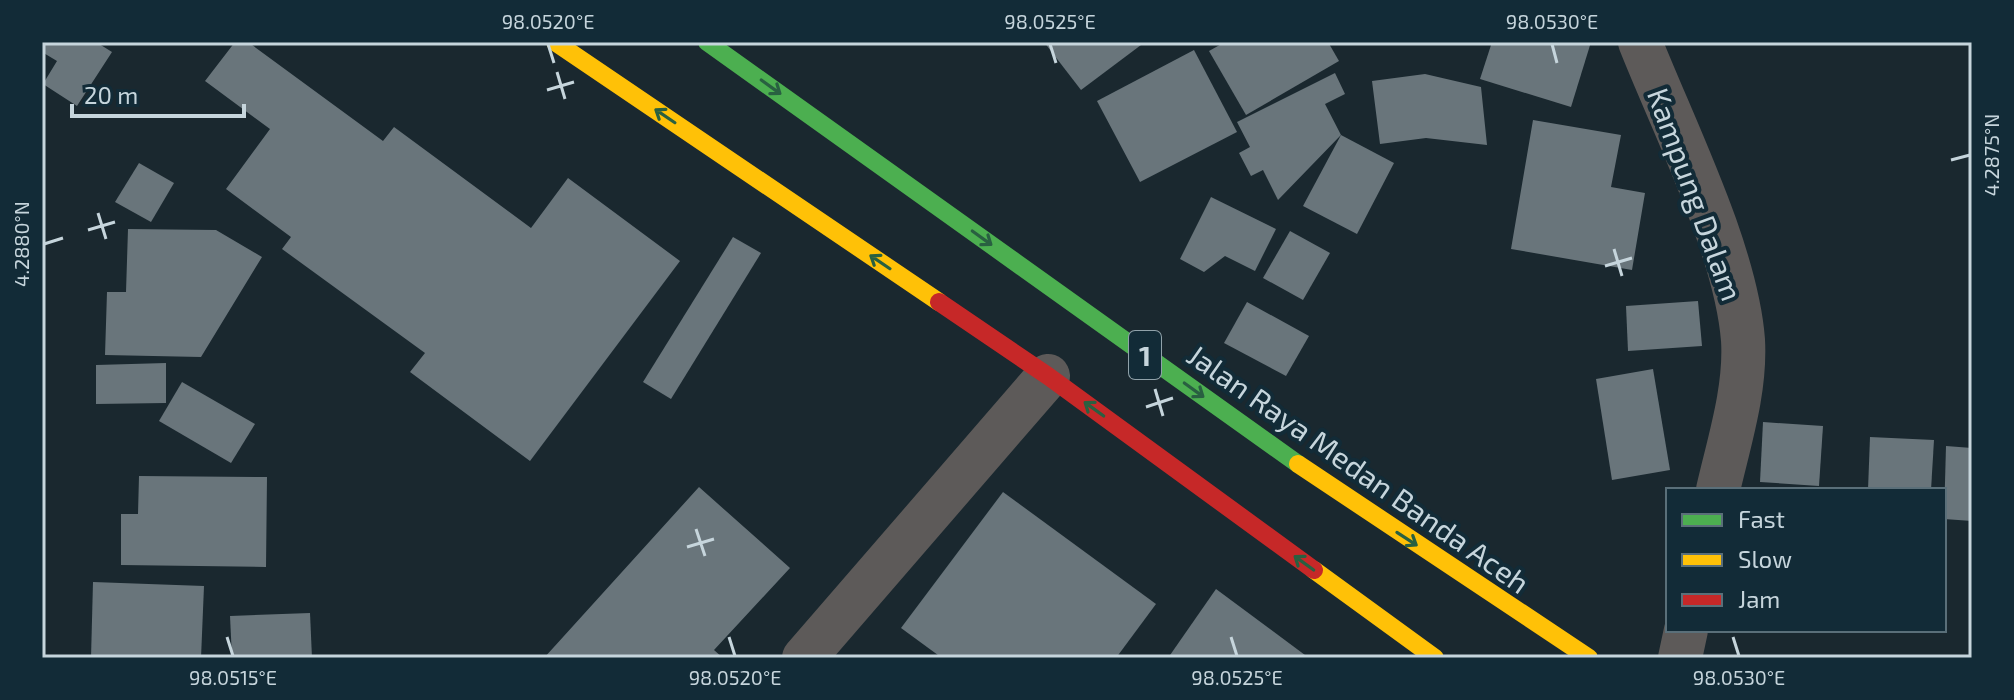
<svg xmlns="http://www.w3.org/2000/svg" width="2014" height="700" font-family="'Exo 2',sans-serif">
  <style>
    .building { fill: #69757b }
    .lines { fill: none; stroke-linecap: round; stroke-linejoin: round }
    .street { stroke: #5d5a59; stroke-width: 44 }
    .fast { stroke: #4caf50; stroke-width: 18 }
    .slow { stroke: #ffc107; stroke-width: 18 }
    .jam { stroke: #c62828; stroke-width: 18 }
    .oneway { stroke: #296041 }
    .ticks { fill: none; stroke: #c6d5dc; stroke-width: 3 }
    .labels { text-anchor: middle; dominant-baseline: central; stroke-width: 8; stroke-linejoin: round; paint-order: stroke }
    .shield { fill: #122b37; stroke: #90a2aa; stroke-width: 2 }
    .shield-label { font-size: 28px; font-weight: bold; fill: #c6d5dc }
    .street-label { font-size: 30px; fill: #c6d5dc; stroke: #122b37 }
    .neatline { fill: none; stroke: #c6d5dc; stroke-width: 3 }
    .ticks-label { font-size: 20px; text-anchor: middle; fill: #c6d5dc }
  </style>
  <rect width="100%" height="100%" fill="#1a282f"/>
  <g class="building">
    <polygon points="42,42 96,42 112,52 77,106 43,84 57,61 42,52"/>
    <polygon points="235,42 248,42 383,141 394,127 531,228 568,178 680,261 530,461 410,372 425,353 282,249 291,237 226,189 270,129 205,81"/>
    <polygon points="1044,42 1145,42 1081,90"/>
    <polygon points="1225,42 1328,42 1339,61 1246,115 1209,51"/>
    <polygon points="1492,42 1591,42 1571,107 1480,79"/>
    <polygon points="1194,50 1237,132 1140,182 1097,101"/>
    <polygon points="1335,73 1345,94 1325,104 1341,135 1278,200 1263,170 1251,176 1239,153 1250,147 1237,122"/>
    <polygon points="1425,74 1481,87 1487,145 1426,138 1380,144 1372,81"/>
    <polygon points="1533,120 1621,135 1611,187 1645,193 1632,270 1511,249"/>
    <polygon points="1341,135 1394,163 1357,234 1303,206"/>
    <polygon points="139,163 174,183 151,222 115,202"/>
    <polygon points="1211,197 1276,229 1255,271 1225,256 1204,272 1180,259"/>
    <polygon points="128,229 216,230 262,257 201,357 105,355 107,292 126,292"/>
    <polygon points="1290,231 1330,253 1303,300 1263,278"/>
    <polygon points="733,237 761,253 671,399 643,382"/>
    <polygon points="1698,301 1702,346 1628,351 1626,306"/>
    <polygon points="1247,302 1309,336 1286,376 1224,343"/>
    <polygon points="166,363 166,403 96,404 96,365"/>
    <polygon points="1653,369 1670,470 1612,480 1596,379"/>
    <polygon points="182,382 255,424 231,463 159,421"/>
    <polygon points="1763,422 1823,426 1819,486 1760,482"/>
    <polygon points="1870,437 1934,440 1931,490 1868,490"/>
    <polygon points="1946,446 1972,448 1972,521 1944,519"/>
    <polygon points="139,476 267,477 266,567 121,565 121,514 138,514"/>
    <polygon points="699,487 790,568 714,650 723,658 544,658"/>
    <polygon points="1003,492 1156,604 1116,658 942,658 901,628"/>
    <polygon points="93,582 204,586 201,658 91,658"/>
    <polygon points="1216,589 1309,658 1168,658"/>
    <polygon points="310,613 312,658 232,658 230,616"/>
  </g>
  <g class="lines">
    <g class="street">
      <path d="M1640 42C1674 128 1736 250 1743 340 1746 390 1729 442 1718 490"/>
      <polyline points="804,658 1048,376"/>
      <polyline points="1680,658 1686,630"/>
    </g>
    <polyline class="fast" points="707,42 1298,464"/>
    <g class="slow">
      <polyline points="555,42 939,302"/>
      <polyline points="1298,464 1589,658"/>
      <polyline points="1314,570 1435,658"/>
    </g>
    <polyline class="jam" points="939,302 1048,376 1314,570"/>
  </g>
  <defs><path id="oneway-shaft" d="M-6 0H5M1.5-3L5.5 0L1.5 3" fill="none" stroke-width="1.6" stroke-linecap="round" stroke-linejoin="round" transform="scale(2)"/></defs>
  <g class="oneway">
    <use href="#oneway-shaft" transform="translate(771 87) rotate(36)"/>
    <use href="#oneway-shaft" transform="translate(665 116) rotate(-146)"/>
    <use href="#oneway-shaft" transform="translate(982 238) rotate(36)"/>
    <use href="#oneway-shaft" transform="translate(880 262) rotate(-146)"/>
    <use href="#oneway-shaft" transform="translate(1194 390) rotate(36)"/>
    <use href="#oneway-shaft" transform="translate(1094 409) rotate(-144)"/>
    <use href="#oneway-shaft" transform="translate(1407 539) rotate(33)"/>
    <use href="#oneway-shaft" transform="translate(1304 563) rotate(-144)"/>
  </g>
  <path class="ticks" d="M548 44 554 63M1050 44 1056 63M1552 44 1557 63M557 72 565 99M547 90 574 82M1951 160 1970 155M98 213 106 239M88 230 115 222M44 244 63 238M1614 249 1622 276M1605 266 1632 258M1155 389 1163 416M1146 407 1173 398M696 529 705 556M687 547 714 539M227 637 233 656M729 637 735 656M1231 637 1237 656M1733 637 1739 656"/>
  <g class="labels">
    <rect class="shield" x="1129" y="331" width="32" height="48" rx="6"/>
    <g class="shield-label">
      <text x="1145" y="355">1</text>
    </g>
    <g class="street-label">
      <text transform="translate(1696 194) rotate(70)">Kampung Dalam</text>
      <text transform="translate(1359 468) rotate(35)">Jalan Raya Medan Banda Aceh</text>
    </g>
  </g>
  <rect width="2014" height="700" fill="none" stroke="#122b37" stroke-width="88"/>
  <rect x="1666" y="488" width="280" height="144" fill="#122b37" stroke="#5a6f79" stroke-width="2"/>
  <rect x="1682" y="514" width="40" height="12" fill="#4caf50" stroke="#5a6f79" stroke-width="2"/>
  <text x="1738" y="528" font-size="24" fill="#c6d5dc">Fast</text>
  <rect x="1682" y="554" width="40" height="12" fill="#ffc107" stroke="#5a6f79" stroke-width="2"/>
  <text x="1738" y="568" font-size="24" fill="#c6d5dc">Slow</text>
  <rect x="1682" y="594" width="40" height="12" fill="#c62828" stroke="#5a6f79" stroke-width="2"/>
  <text x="1738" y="608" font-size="24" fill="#c6d5dc">Jam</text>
  <path d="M72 104v12h172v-12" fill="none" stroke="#c6d5dc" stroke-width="4"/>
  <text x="84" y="104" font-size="24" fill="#c6d5dc" stroke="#122b37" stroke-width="6" paint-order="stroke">20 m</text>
  <rect x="44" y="44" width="1926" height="612" class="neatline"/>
  <g class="ticks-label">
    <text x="548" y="29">98.0520°E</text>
    <text x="1050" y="29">98.0525°E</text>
    <text x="1552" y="29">98.0530°E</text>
    <text transform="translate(1992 155) rotate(-90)" y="7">4.2875°N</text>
    <text transform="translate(22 244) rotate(-90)" y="7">4.2880°N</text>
    <text x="233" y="685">98.0515°E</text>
    <text x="735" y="685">98.0520°E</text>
    <text x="1237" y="685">98.0525°E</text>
    <text x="1739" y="685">98.0530°E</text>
  </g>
</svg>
